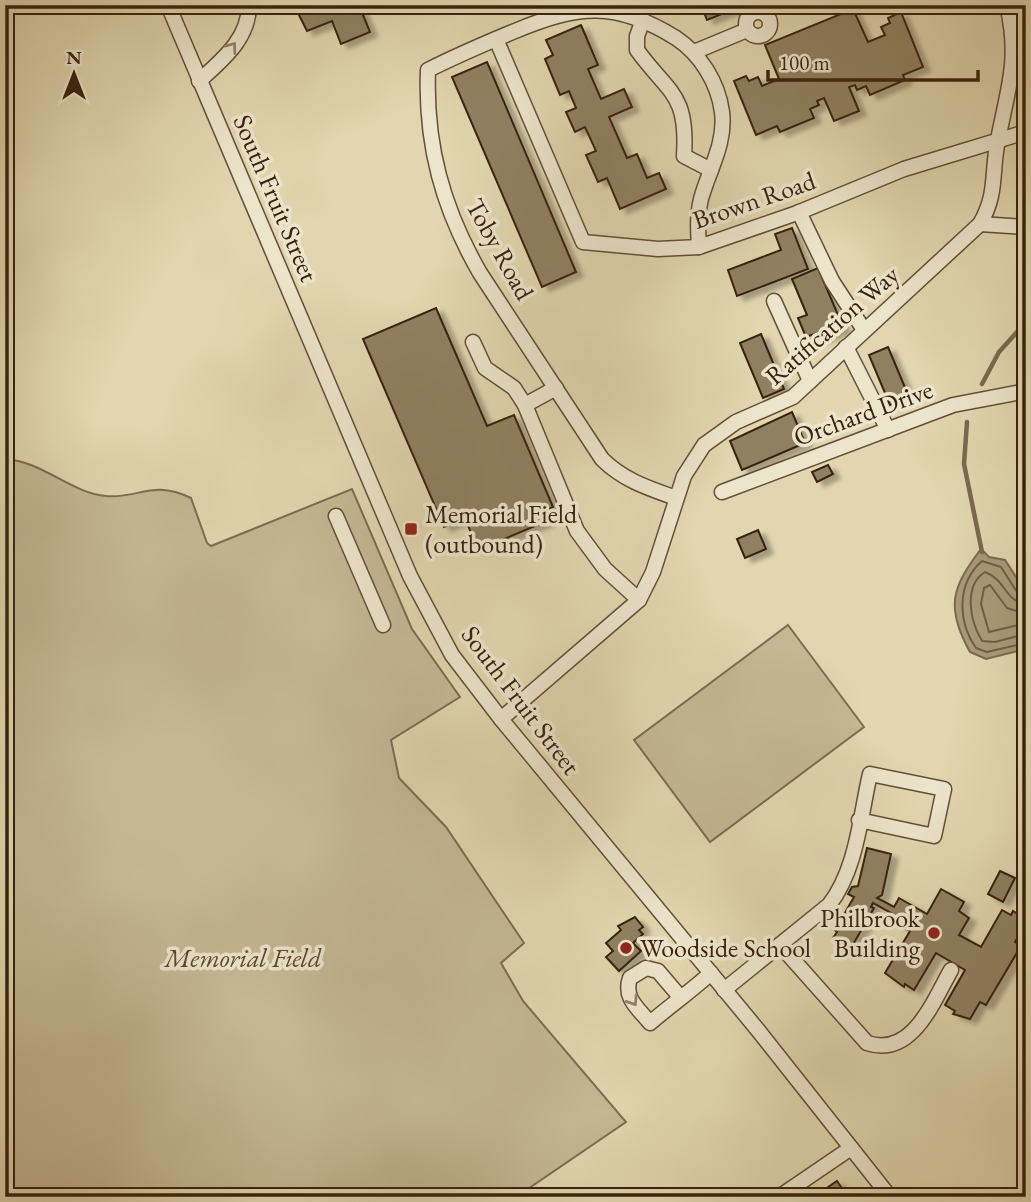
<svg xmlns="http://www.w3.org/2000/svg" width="1031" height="1202" font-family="'EB Garamond',serif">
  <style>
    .green { fill: #c4b794; stroke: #7e6c52; stroke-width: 2 }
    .water { fill: #a89979; stroke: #7b694f; stroke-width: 2 }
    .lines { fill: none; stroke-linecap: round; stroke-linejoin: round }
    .shore { stroke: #705e44; stroke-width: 2 }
    .stream { stroke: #7b694f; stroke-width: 4.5 }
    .building { fill: #908062; stroke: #38220f; stroke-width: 2; filter: url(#shadow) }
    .minor-casing { stroke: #624f37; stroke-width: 17 }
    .minor { stroke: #ece4cb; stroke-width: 14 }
    .oneway { stroke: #92836d }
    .poi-dot { fill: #8f2418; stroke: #ece4cb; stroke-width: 2.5 }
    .labels { text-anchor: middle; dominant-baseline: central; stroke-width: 7; stroke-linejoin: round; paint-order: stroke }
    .street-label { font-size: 26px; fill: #38220f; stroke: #ece4cb }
    .poi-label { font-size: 26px; fill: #38220f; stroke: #ece4cb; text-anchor: start }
    .park-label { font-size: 26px; font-style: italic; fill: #5b4730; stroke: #ece4cb }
  </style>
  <defs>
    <filter id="shadow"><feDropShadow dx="7" dy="4.5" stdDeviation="2" flood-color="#0004"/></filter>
  </defs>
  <rect width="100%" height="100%" fill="#e1d6af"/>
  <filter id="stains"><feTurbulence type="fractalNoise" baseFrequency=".00286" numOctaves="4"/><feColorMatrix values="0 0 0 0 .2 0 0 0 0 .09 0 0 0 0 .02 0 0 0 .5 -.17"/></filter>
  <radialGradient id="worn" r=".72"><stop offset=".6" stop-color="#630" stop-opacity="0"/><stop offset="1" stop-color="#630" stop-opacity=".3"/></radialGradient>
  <g class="green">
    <path d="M5 459C42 461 71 493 106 496 139 499 152 479 191 498L207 543 211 546 352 489 412 629 460 697 391 740 399 778 446 827 524 943 501 963 523 1001 626 1122 516 1197H5Z"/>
    <polygon points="788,625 864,727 710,842 634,740"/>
  </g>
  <path class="water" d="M981 549 989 557 1005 560 1026 592V649L986 659 970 652C945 607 952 587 981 549Z"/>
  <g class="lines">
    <g class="shore">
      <path d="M1026 595 1017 592 1001 567 982 561C957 583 957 621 976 648L987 652 1026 643"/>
      <path d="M1026 603C1004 602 1007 580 985 572 963 586 970 621 982 641L995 642 1026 634"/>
      <polyline points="1026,614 1007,608 990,585 984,588 981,604 989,632 1026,623"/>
    </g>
    <g class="stream">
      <polyline points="982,384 999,352 1026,322"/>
      <polyline points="967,422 964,464 982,552"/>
    </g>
  </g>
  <g class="building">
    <polygon points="294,5 359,5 370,32 341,44 332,21 307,31"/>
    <polygon points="701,5 744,5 707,20"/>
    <polygon points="853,9 868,42 885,35 881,27 890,23 888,18 901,12 923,67 903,75 905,80 870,95 866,86 857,90 855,85 849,87 859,111 834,121 824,98 817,101 819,105 810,109 814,118 780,132 777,126 756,135 734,81 746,76 749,81 758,77 762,86 779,79 765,45"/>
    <polygon points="581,25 598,65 588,69 601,99 624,89 632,107 609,117 627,158 637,154 647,178 659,173 666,189 620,209 607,178 598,182 586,155 596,151 585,127 575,132 566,112 576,108 569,91 560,95 545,59 553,55 546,40"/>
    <polygon points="487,62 576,272 542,287 452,77"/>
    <polygon points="792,228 808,269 737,296 728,270 781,250 775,234"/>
    <polygon points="818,268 844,329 820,339 817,333 806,337 798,318 807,315 792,279"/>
    <polygon points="436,308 487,426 514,415 553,507 543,511 547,521 478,550 465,518 444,527 363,339"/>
    <polygon points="761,334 784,389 763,398 740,343"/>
    <polygon points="888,347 909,397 890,405 869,355"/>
    <polygon points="792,412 805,443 742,470 730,441"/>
    <polygon points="828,465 833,474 817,482 812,472"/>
    <polygon points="758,530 766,549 745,558 737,539"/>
    <polygon points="867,848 891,854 882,895 877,898 894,907 899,898 927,914 941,889 964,902 959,911 969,918 959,935 981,947 1002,910 1011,915 1013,911 1024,918 1022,922 1026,924 1015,942 1021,946 986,1005 980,1002 970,1019 953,1014 955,1011 945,1005 965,970 936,953 914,990 905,984 904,987 885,973 910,931 888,918 891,913 873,903 871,907 874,908 851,948 833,938 837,932 835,930 854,897 848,894 852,887 858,886"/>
    <polygon points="1000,871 1015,878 1003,902 988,894"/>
    <polygon points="635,917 643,927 639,930 643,934 633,943 641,951 619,971 606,957 613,951 606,943 621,930 618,926"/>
    <polygon points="837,1181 848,1197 814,1197"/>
  </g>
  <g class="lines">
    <g class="minor-casing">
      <g id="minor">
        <polyline points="168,5 410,576 452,655 501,719 757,1029 890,1197"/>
        <circle cx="758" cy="24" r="12"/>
        <path d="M643 20 637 36V50C669 94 688 93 684 156L711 170"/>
        <polyline points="496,39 583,242 658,249 699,247 797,213 904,169 1026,132"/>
        <polyline points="694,52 747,30"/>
        <path d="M199 81C222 60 249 39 249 5"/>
        <polyline points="799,212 832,281 864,330"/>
        <polyline points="980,224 1026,227"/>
        <polyline points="774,301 810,381"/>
        <polyline points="473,342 485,368 514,388 525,405"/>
        <polyline points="846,347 888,430"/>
        <polyline points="556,388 525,405 577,531 605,569 639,600"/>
        <polyline points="722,492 953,405 1026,391"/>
        <path d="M676 498C648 488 623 480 602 459L480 273C443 209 425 145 428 70 456 56 486 43 515 31 578 5 615 0 676 38 700 54 718 82 722 112 726 143 709 170 701 199 697 215 698 231 699 247"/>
        <polyline points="336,516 383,625"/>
        <path d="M501 719 639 600 653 572 684 476 704 445 736 422 793 397 980 224C998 193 991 172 998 140 1008 87 1020 60 1007 5"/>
        <path d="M780 945 867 1043C912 1058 933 1002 951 970"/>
        <path d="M724 990 829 905C857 869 860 817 870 774L944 789 934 836 859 820"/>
        <path d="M681 998 658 971 646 968 630 978C623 998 638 1008 650 1023 670 1006 691 991 711 973"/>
        <polyline points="779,1197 851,1148"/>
      </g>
    </g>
    <use href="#minor" class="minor"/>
  </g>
  <defs><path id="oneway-chevron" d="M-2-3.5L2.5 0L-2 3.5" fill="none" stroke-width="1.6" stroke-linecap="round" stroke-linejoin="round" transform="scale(1.75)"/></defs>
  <g class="oneway">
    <use href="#oneway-chevron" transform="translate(232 47) rotate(-53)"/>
    <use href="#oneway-chevron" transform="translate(633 1001) rotate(57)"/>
  </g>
  <g class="poi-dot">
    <rect x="404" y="522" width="14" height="14" rx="3.5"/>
    <circle cx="934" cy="933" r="7"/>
    <circle cx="626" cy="948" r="7"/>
  </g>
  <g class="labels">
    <g class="street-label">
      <text transform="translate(276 198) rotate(67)">South Fruit Street</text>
      <text transform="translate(754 200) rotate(-19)">Brown Road</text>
      <text transform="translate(500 249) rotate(61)">Toby Road</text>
      <text transform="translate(832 325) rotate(-41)">Ratification Way</text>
      <text transform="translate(863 413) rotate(-20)">Orchard Drive</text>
      <text transform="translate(521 700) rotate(53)">South Fruit Street</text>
    </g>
    <g class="poi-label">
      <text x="425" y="514">Memorial Field<tspan x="425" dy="30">(outbound)</tspan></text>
      <text x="920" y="918" text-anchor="end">Philbrook<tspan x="920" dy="30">Building</tspan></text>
      <text x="640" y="948">Woodside School</text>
    </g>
    <g class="park-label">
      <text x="243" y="958">Memorial Field</text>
    </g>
  </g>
  <rect width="1031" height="1202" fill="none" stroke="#e1d6af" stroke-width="28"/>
  <rect x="7" y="7" width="1017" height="1188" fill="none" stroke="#38220f" stroke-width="3.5"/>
  <rect x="14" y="14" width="1003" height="1174" fill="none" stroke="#38220f" stroke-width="2"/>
  <g transform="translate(74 74)" stroke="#ece4cb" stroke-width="5" paint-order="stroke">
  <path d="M0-5L12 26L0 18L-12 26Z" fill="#38220f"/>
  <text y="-10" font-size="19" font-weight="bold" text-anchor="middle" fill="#38220f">N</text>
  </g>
  <path d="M768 70v10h210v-10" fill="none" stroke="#38220f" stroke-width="3.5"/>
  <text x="779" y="70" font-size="21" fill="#38220f" stroke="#ece4cb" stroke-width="5" paint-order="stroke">100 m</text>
  <rect width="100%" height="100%" filter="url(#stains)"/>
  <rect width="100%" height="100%" fill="url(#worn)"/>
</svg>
